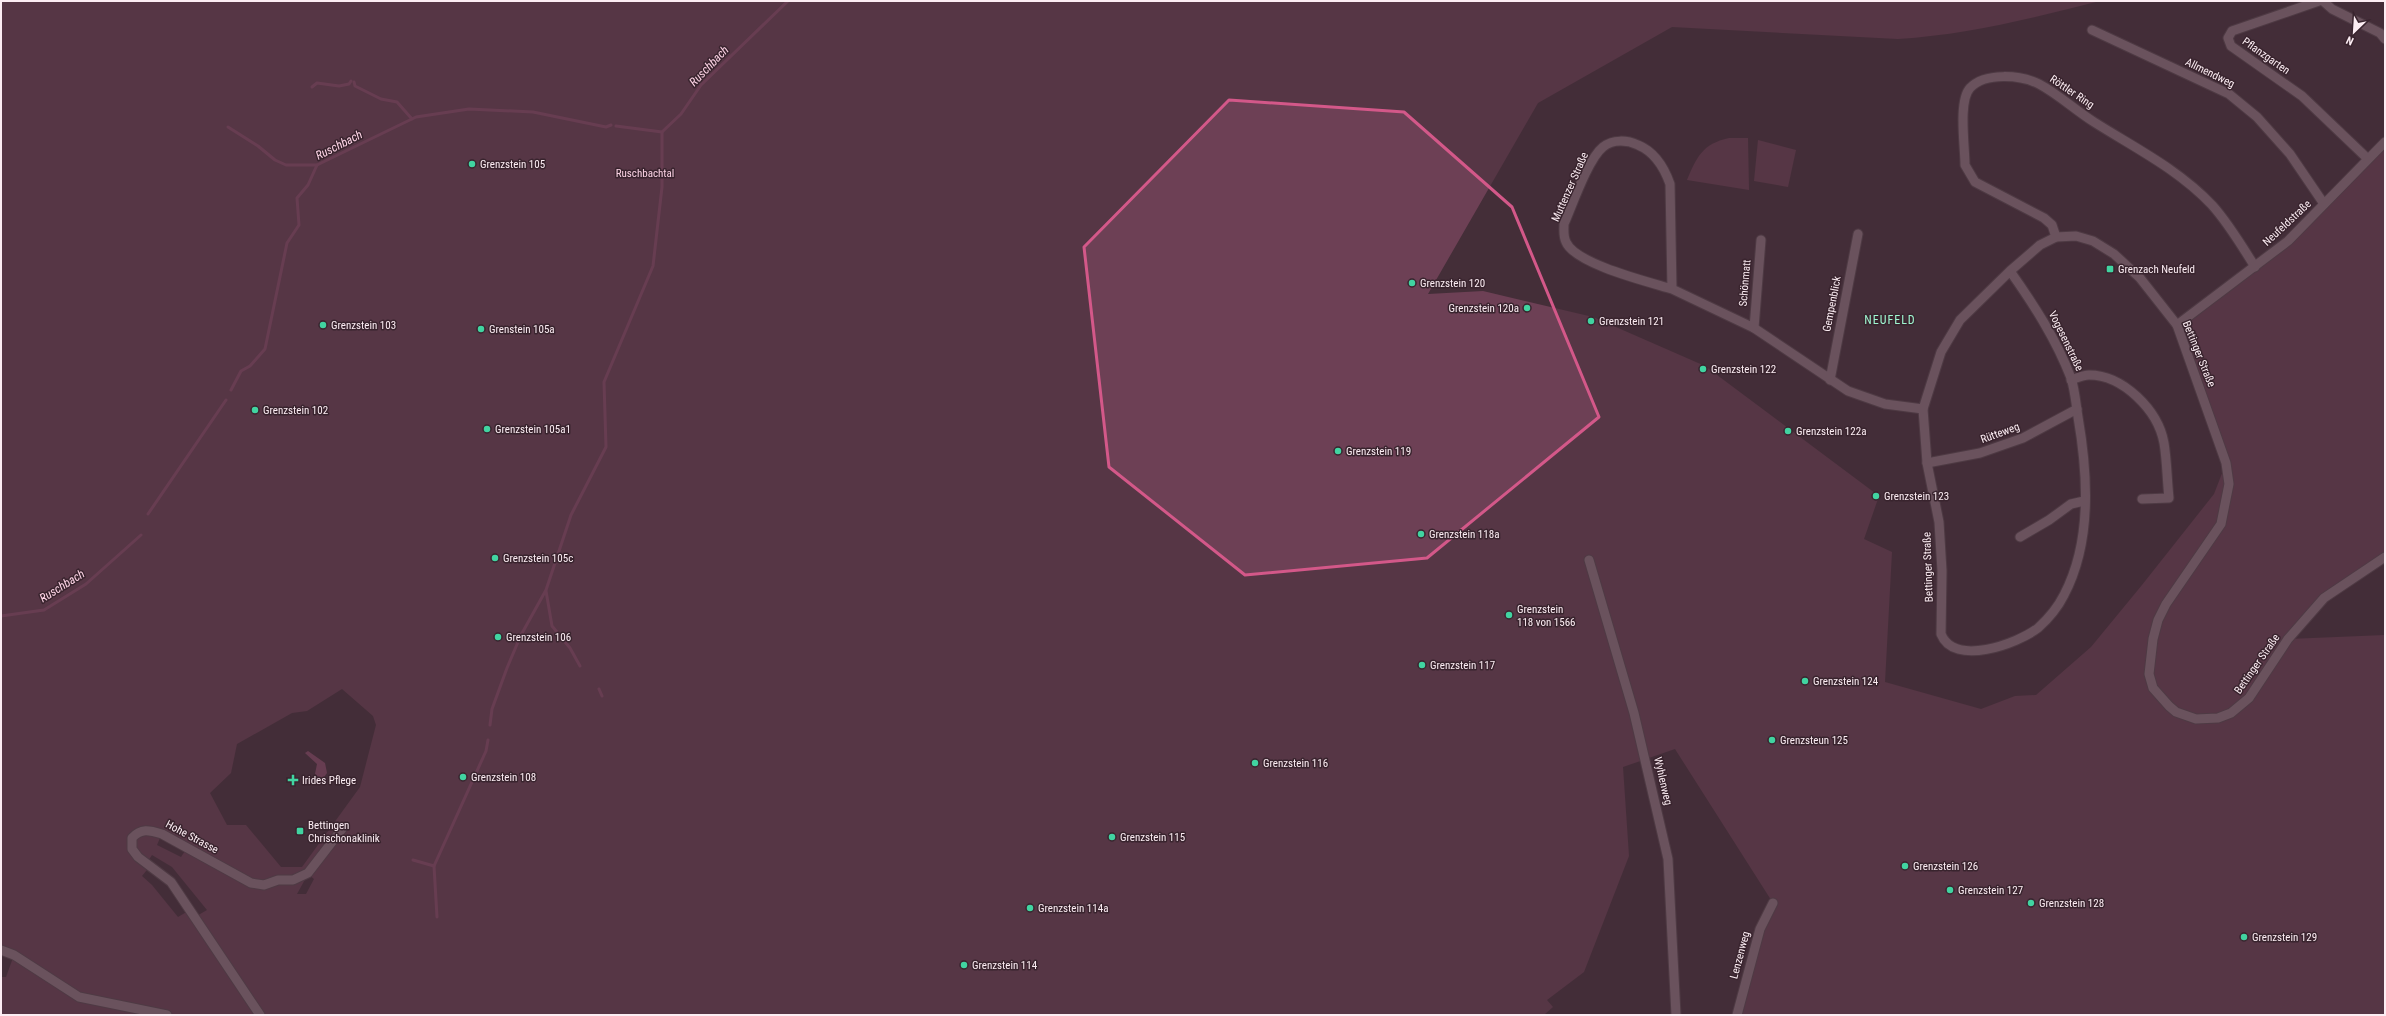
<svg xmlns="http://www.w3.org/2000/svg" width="2386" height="1016" font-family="'Roboto Condensed',sans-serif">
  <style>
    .green { fill: #6d4055; fill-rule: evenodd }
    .water { fill: #935070 }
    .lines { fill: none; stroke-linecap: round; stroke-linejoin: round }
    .stream { stroke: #935070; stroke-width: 3 }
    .minor-casing { stroke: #5c4a52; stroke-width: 11 }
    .minor { stroke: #997f8a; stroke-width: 9 }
    .marked { fill: none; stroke: #d35889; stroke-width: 3; stroke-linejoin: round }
    .poi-dot { fill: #41d4a1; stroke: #39242e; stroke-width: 1.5 }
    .labels { text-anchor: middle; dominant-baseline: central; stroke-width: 3; stroke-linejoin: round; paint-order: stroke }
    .street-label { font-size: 11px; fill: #fcedf3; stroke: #39242e }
    .poi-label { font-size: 11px; fill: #fcedf3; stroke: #39242e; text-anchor: start }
    .park-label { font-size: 11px; fill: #fbd2e4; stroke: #39242e }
    .water-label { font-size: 12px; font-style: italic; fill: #ffd5e7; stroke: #39242e }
    .neighbourhood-label { font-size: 12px; letter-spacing: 1px; fill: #9ff7d1; stroke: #39242e }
  </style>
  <rect width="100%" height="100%" fill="#442e38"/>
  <g class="green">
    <path d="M1 1H2100C2033 18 1967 35 1898 39L1672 27 1538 103 1428 294 1483 291 1593 317 1705 366 1879 496 1864 539 1892 552 1885 682 1981 709 2015 696 2036 695 2091 647 2142 585 2214 494 2226 463 2177 325 2255 267 2385 142V557L2340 586 2289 639 2385 635V1015H1736L1773 903 1675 749 1623 767 1629 856 1584 972 1547 1000 1553 1007 1544 1015H1V977H6L14 955 1 950ZM342 689 373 716 376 725 360 787 302 867H281L246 825H227L210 793 231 773 237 744 292 713 307 711ZM160 838 185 851 181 857 157 845ZM152 855 172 867 207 910 195 917 190 910 178 917 152 885 142 876 150 866 146 864ZM308 874 314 879 306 894H297Z"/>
    <path d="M1729 138H1748L1749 190 1687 180C1697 157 1702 144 1729 138Z"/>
    <polygon points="1758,140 1796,150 1788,187 1754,181"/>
  </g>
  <polygon class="water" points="308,751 325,763 327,773 322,780 315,774 317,764 305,753"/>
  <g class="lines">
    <g class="stream">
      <polyline points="354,82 355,86 381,99 397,102 412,119"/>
      <polyline points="312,87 317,83 339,86 349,84 351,81"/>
      <polyline points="616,126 662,132 681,114 701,85 788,1"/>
      <polyline points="228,127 258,146 275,160 286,165 317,165"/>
      <polyline points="231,390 241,371 250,366 265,349 287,243 299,225 297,198 308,185 317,165 416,117 469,109 533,112 606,127 611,125"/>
      <polyline points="148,514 226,400"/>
      <polyline points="546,591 552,626 570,648 580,666"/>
      <polyline points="1,616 44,610 86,584 141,535"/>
      <polyline points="599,689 602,696"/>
      <polyline points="490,725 492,709 507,668 521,635 546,590 571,515 606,447 604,382 653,266 662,187 662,132"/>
      <polyline points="413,860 434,866"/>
      <polyline points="437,917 434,866 486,751 488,740"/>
    </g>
    <g class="minor-casing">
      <g id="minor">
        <polyline points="2319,1 2232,31 2228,38 2231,46 2302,96 2368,159"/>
        <polyline points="2323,1 2332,9 2380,33 2385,39"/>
        <polyline points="2092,30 2229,94 2257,117 2290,154 2324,204"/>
        <path d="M2056 237 2052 225 2044 218 1975 182 1965 165C1965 147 1958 101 1970 88 1985 72 2021 75 2039 84 2058 94 2075 110 2094 122 2135 148 2178 169 2212 205 2229 224 2242 246 2255 267"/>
        <path d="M2010 271C2034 305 2056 339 2071 378 2075 390 2076 405 2078 417 2088 475 2092 542 2064 595 2058 607 2048 619 2038 628 2017 644 1954 667 1941 634L1942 571 1939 522 1927 463 1923 409 1941 352 1960 320 2010 271 2040 245 2056 237 2076 236 2093 241 2114 254 2140 278 2177 325 2226 463 2229 484 2221 524 2166 604 2158 620 2153 639 2149 674 2153 688 2169 706 2176 712 2196 719 2218 718 2231 713 2249 698 2288 639 2324 598 2385 557"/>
        <path d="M1672 289C1649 282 1575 264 1566 242 1563 236 1564 230 1564 224 1572 206 1588 159 1603 147 1613 139 1627 140 1638 145 1655 152 1664 167 1670 184L1672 289 1754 328 1848 391 1885 404 1923 409"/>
        <polyline points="2177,325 2288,241 2385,142"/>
        <polyline points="1754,328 1761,240"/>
        <polyline points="1830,380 1858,234"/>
        <path d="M2071 380C2077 378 2083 375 2089 375 2123 375 2158 410 2164 443 2167 461 2167 480 2169 498L2142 499"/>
        <polyline points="1927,463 1980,453 2023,438 2077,409"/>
        <polyline points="2020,537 2049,520 2071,504 2084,501"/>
        <polyline points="1589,560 1634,713 1668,859 1676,1015"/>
        <polyline points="1,950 14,955 79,997 167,1015"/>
        <path d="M260 1015 171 882 138 857 132 849V838C141 828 149 830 162 834L251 883 264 885 278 880H293L308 873 342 829"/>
        <polyline points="1737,1015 1760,929 1773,903"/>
      </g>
    </g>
    <use href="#minor" class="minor"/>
  </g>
  <path d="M0 0H2386V1016H0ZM1229 100 1404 112 1512 207 1599 417 1427 558 1245 575 1109 467 1084 247Z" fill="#442e38" fill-opacity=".55" fill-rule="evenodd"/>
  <path class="marked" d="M1229 100 1404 112 1512 207 1599 417 1427 558 1245 575 1109 467 1084 247Z"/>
  <g class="poi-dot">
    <circle cx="472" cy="164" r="4"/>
    <rect x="2106" y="265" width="8" height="8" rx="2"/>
    <circle cx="1412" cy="283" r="4"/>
    <circle cx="1527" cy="308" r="4"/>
    <circle cx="1591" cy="321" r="4"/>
    <circle cx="323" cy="325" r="4"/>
    <circle cx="481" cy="329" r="4"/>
    <circle cx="1703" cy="369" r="4"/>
    <circle cx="255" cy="410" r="4"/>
    <circle cx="487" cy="429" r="4"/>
    <circle cx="1788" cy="431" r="4"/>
    <circle cx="1338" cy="451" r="4"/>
    <circle cx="1876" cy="496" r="4"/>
    <circle cx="1421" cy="534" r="4"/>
    <circle cx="495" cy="558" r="4"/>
    <circle cx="1509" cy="615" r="4"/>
    <circle cx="498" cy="637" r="4"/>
    <circle cx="1422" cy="665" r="4"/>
    <circle cx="1805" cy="681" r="4"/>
    <circle cx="1772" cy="740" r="4"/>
    <circle cx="1255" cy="763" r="4"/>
    <circle cx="463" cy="777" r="4"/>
    <path d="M291 774h4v4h4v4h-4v4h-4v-4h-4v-4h4z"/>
    <rect x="296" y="827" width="8" height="8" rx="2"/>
    <circle cx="1112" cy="837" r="4"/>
    <circle cx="1905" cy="866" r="4"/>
    <circle cx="1950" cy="890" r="4"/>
    <circle cx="2031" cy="903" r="4"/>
    <circle cx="1030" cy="908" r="4"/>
    <circle cx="2244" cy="937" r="4"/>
    <circle cx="964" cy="965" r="4"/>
  </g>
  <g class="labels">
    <g class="street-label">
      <text transform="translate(2266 56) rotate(35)">Pflanzgarten</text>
      <text transform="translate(2210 73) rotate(26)">Allmendweg</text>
      <text transform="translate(2072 92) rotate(34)">Röttler Ring</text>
      <text transform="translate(1570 187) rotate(-66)">Muttenzer Straße</text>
      <text transform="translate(2287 223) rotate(-43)">Neufeldstraße</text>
      <text transform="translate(1745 283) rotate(-85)">Schönmatt</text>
      <text transform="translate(1832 304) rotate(-79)">Gempenblick</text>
      <text transform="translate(2066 341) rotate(64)">Vogesenstraße</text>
      <text transform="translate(2199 354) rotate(68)">Bettinger Straße</text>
      <text transform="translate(2000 433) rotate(-20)">Rütteweg</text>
      <text transform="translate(1928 567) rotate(-92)">Bettinger Straße</text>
      <text transform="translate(2257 664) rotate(-55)">Bettinger Straße</text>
      <text transform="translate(1663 781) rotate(77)">Wyhlenweg</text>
      <text transform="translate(192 837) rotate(28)">Hohe Strasse</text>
      <text transform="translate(1740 955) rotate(-75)">Lenzenweg</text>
    </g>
    <g class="poi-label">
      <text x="480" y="164">Grenzstein 105</text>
      <text x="2118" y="269">Grenzach Neufeld</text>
      <text x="1420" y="283">Grenzstein 120</text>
      <text x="1519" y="308" text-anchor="end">Grenzstein 120a</text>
      <text x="1599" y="321">Grenzstein 121</text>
      <text x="331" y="325">Grenzstein 103</text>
      <text x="489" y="329">Grenstein 105a</text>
      <text x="1711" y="369">Grenzstein 122</text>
      <text x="263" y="410">Grenzstein 102</text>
      <text x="495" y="429">Grenzstein 105a1</text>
      <text x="1796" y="431">Grenzstein 122a</text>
      <text x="1346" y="451">Grenzstein 119</text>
      <text x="1884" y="496">Grenzstein 123</text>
      <text x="1429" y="534">Grenzstein 118a</text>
      <text x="503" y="558">Grenzstein 105c</text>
      <text x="1517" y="609">Grenzstein<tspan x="1517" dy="13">118 von 1566</tspan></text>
      <text x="506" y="637">Grenzstein 106</text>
      <text x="1430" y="665">Grenzstein 117</text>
      <text x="1813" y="681">Grenzstein 124</text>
      <text x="1780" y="740">Grenzsteun 125</text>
      <text x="1263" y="763">Grenzstein 116</text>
      <text x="471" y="777">Grenzstein 108</text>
      <text x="302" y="780">Irides Pflege</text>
      <text x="308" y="825">Bettingen<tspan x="308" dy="13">Chrischonaklinik</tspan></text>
      <text x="1120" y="837">Grenzstein 115</text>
      <text x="1913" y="866">Grenzstein 126</text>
      <text x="1958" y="890">Grenzstein 127</text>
      <text x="2039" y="903">Grenzstein 128</text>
      <text x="1038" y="908">Grenzstein 114a</text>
      <text x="2252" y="937">Grenzstein 129</text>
      <text x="972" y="965">Grenzstein 114</text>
    </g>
    <g class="park-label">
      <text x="645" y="173">Ruschbachtal</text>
    </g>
    <g class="water-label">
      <text transform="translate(709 66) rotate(-46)">Ruschbach</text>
      <text transform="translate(339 145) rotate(-27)">Ruschbach</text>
      <text transform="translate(62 586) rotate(-32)">Ruschbach</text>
    </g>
    <g class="neighbourhood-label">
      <text x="1890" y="320">NEUFELD</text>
    </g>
  </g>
  <rect width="2386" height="1016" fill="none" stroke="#fcedf3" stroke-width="4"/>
  <g transform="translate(2354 32) rotate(205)" stroke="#39242e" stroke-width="3" paint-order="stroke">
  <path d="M0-3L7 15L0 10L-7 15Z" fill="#fcedf3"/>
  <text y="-6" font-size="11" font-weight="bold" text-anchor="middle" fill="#fcedf3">N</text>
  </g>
</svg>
